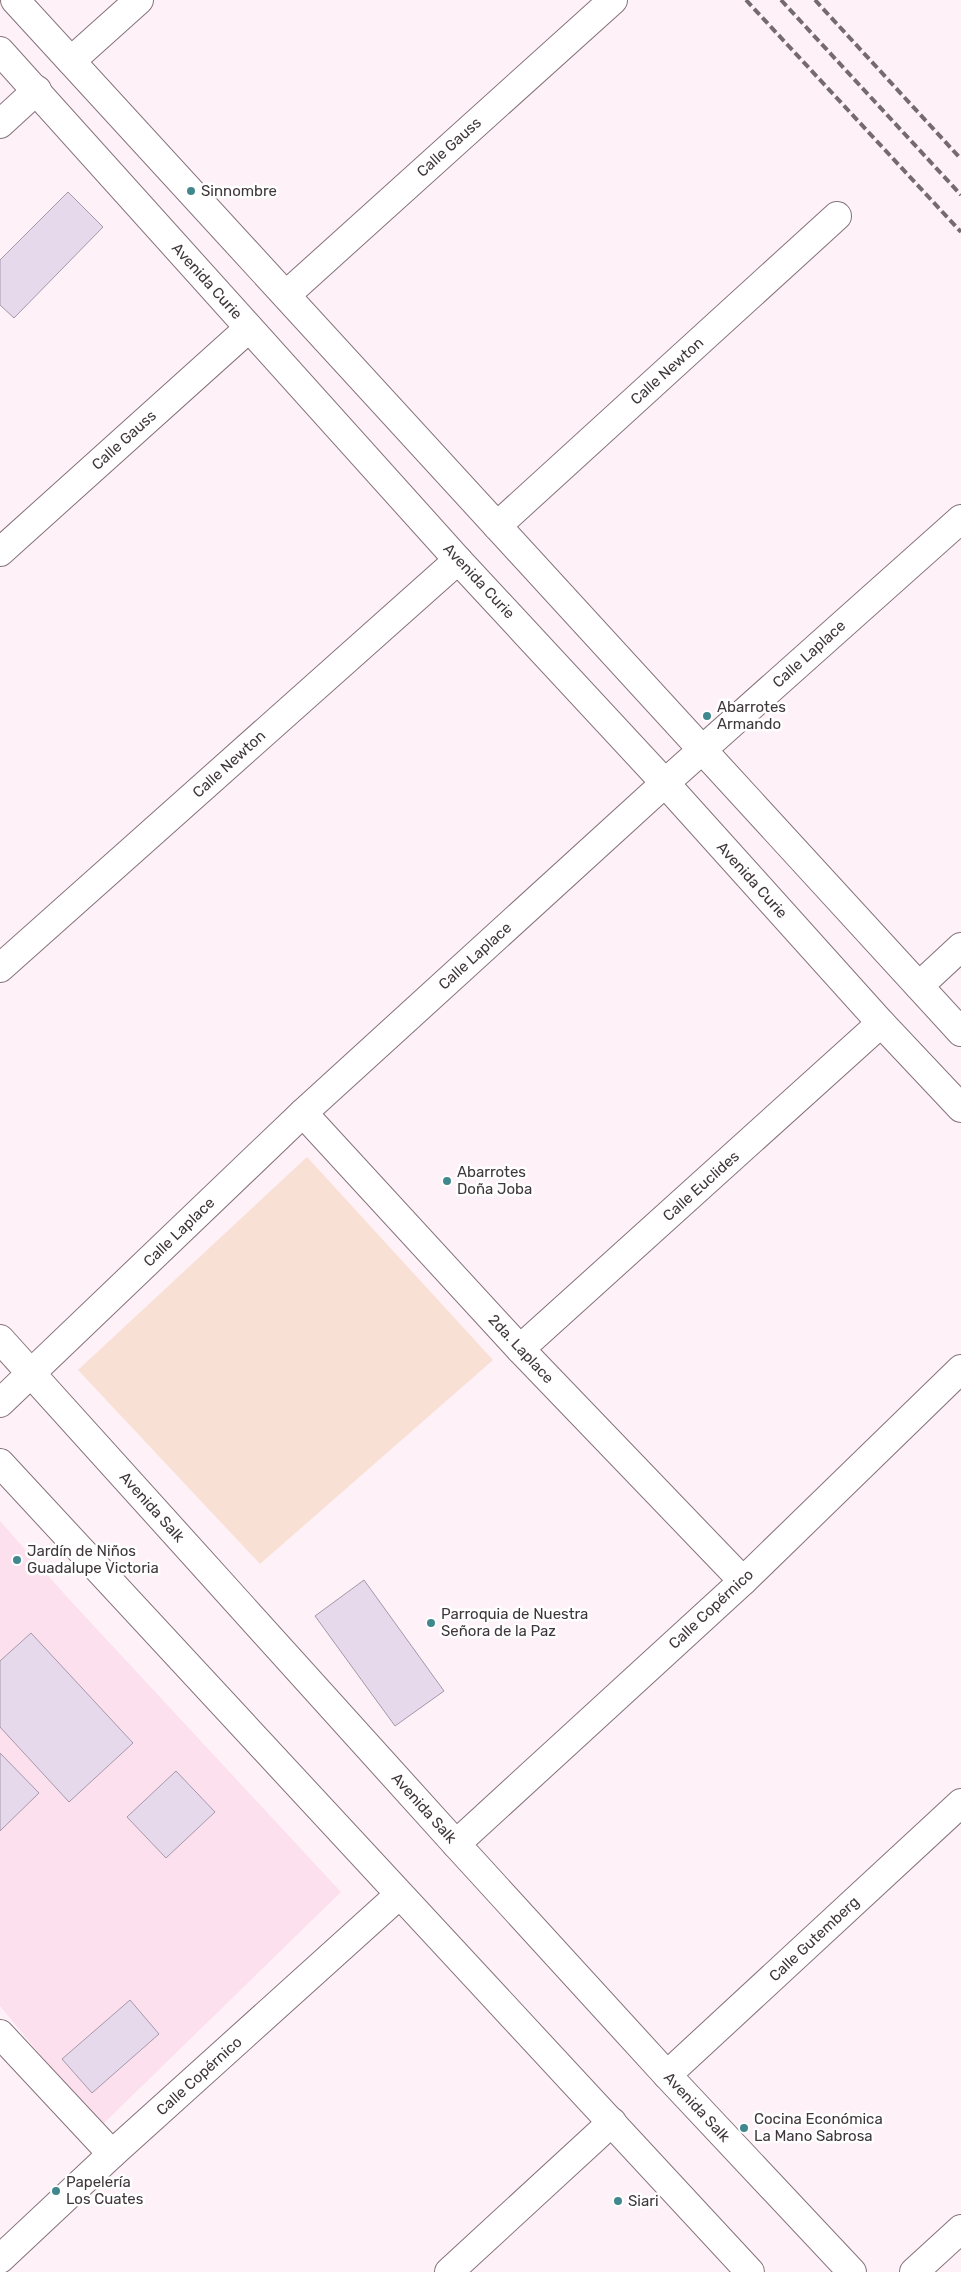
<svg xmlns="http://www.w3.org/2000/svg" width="961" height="2272" font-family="Rubik,sans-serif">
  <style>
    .built { fill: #fde0ee }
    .green { fill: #f9e0d5 }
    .building { fill: #e6d9eb; stroke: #a498a9 }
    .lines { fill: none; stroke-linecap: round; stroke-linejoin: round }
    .minor-casing { stroke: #85727b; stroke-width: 30 }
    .secondary-casing { stroke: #85727b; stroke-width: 30 }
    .minor { stroke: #fff; stroke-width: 28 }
    .secondary { stroke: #fff; stroke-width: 28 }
    .rail { stroke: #746b6f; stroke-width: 4; stroke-dasharray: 8 4; stroke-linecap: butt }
    .poi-dot { fill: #40888d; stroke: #fff; stroke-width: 2 }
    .labels { text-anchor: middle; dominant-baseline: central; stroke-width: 5; stroke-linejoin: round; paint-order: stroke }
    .street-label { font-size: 15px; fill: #3f373b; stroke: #fff }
    .poi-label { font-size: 15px; fill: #3f373b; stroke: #fff; text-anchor: start }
  </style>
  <rect width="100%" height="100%" fill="#fef1f7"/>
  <polygon class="built" points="0,1521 68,1598 341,1892 100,2127 0,2006"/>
  <polygon class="green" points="307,1157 493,1360 260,1564 78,1370"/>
  <g class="building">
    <polygon points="68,192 103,227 14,318 0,305 0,260"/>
    <polygon points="364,1580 444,1691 395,1726 315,1616"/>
    <polygon points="31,1633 133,1743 69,1802 0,1727 0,1661"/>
    <polygon points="0,1753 39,1793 0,1831"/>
    <polygon points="176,1771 215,1812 166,1858 127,1817"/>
    <polygon points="130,2000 159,2034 92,2093 62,2059"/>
  </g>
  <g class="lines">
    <g class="minor-casing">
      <g id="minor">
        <polyline points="15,0 961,1032"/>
        <polyline points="0,51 458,560 665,783 881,1023 961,1108"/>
        <polyline points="71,61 139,0"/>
        <polyline points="0,124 37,90"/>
        <polyline points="286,295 613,0"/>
        <polyline points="497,526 837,216"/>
        <polyline points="0,552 249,328"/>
        <polyline points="0,968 458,560"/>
        <polyline points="919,986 961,947"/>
        <polyline points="303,1113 520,1349 743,1581"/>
        <polyline points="520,1349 881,1023"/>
        <polyline points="0,1403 303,1113 665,783 961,519"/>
        <polyline points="456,1844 743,1581 961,1369"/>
        <polyline points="0,2034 112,2154"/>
        <polyline points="667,2075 961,1803"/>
        <polyline points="0,2259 112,2154 399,1895"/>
        <polyline points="449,2272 612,2122"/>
        <polyline points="914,2272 961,2229"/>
      </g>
    </g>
    <g class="secondary-casing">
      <g id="secondary">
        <polyline points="0,1339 456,1844 667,2075 852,2272"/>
        <polyline points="0,1463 750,2272"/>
      </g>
    </g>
    <use href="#minor" class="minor"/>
    <use href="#secondary" class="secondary"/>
    <g class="rail">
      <polyline points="746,0 961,232"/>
      <polyline points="781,0 961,195"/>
      <polyline points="815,0 961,159"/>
    </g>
  </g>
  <g class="poi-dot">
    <circle cx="191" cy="191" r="5"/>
    <circle cx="707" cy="716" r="5"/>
    <circle cx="447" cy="1181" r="5"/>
    <circle cx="17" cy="1560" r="5"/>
    <circle cx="431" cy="1623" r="5"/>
    <circle cx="744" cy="2128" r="5"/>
    <circle cx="56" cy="2191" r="5"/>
    <circle cx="618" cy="2201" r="5"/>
  </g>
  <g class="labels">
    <g class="street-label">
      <text transform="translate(449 147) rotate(-42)">Calle Gauss</text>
      <text transform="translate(207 281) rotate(48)">Avenida Curie</text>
      <text transform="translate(667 371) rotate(-42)">Calle Newton</text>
      <text transform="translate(124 440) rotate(-42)">Calle Gauss</text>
      <text transform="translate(479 581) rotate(47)">Avenida Curie</text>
      <text transform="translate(809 654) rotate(-42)">Calle Laplace</text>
      <text transform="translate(229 764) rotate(-42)">Calle Newton</text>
      <text transform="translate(752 880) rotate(48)">Avenida Curie</text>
      <text transform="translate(475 956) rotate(-42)">Calle Laplace</text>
      <text transform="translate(701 1186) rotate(-42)">Calle Euclides</text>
      <text transform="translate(179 1232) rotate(-44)">Calle Laplace</text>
      <text transform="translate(521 1349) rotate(47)">2da. Laplace</text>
      <text transform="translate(152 1507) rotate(48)">Avenida Salk</text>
      <text transform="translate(711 1609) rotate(-43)">Calle Copérnico</text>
      <text transform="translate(424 1808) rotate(48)">Avenida Salk</text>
      <text transform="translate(814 1939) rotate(-43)">Calle Gutemberg</text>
      <text transform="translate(199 2076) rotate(-42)">Calle Copérnico</text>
      <text transform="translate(697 2107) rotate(47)">Avenida Salk</text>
    </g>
    <g class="poi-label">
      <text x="201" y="191">Sinnombre</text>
      <text x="717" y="707">Abarrotes<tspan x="717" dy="17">Armando</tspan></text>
      <text x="457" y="1172">Abarrotes<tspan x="457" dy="17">Doña Joba</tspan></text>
      <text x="27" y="1551">Jardín de Niños<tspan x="27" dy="17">Guadalupe Victoria</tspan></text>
      <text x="441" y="1614">Parroquia de Nuestra<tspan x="441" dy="17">Señora de la Paz</tspan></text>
      <text x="754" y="2119">Cocina Económica<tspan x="754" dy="17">La Mano Sabrosa</tspan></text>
      <text x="66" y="2182">Papelería<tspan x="66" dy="17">Los Cuates</tspan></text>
      <text x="628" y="2201">Siari</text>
    </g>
  </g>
</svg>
